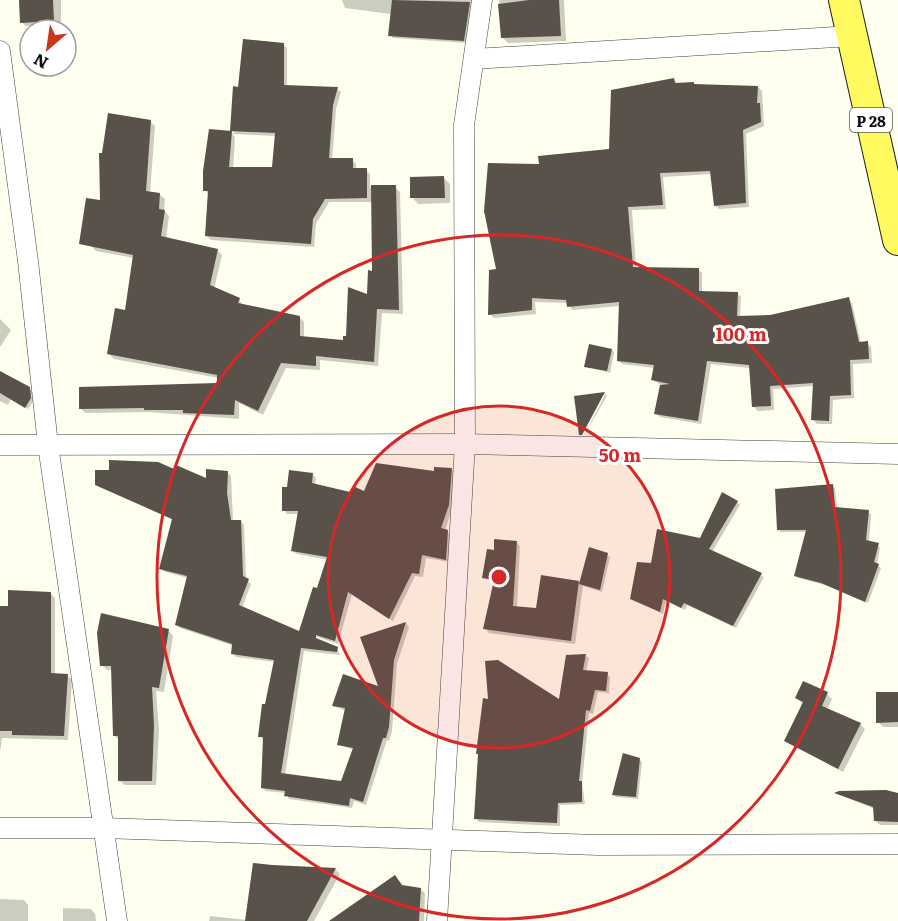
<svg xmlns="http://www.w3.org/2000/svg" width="898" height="921" font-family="Literata,serif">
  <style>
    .shadow { fill: #0003; fill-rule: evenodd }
    .building { fill: #58524a }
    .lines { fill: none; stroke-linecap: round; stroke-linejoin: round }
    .minor-casing { stroke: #414141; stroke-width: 21 }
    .primary-casing { stroke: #1f1f1f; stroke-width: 32 }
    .minor { stroke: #fff; stroke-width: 20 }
    .primary { stroke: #fffa5f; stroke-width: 30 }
    .ring { fill: none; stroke: #d62828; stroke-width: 3 }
    .labels { text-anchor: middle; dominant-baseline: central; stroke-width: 6; stroke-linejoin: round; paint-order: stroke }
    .shield { fill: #fff; stroke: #565656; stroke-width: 1.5 }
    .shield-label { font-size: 15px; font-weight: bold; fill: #0e0e0e }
    .centre { fill: #d62828; stroke: #fff; stroke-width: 3 }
    .ring-label { font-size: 18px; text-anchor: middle; font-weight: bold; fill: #d62828; stroke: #fff; stroke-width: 6; stroke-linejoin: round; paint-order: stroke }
  </style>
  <rect width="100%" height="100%" fill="#ffffef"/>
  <g class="shadow">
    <polygon points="19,0 61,0 61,25 26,26 21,22"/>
    <polygon points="342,0 473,0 467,43 393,38 390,35 391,14 345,8"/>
    <polygon points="499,0 564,0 566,41 508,43 503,38"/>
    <path d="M284 45 287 48V87L337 89 341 92 336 109 332 160H352L356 164V170H366L370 174V187H395L400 192 403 314 382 313 378 366 320 360V370L286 368 263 415 239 403V419L148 412 85 413 80 408 218 385 219 378 114 359 109 354 127 312 134 258 96 251 91 246 102 202 150 121 155 126 150 193 160 195 165 199 164 210 169 216 166 239 217 250 222 255 214 289 239 299 243 306 299 317 304 322V338L344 342 348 338 369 296 374 272 373 202H329L316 224 314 247 211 240 207 236 209 195 205 190 211 131 235 133 232 130 239 88ZM232 134 276 136 273 168 233 169 235 137Z"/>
    <polygon points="674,80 678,84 758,87 762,91 764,126 746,134 749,207 719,209 715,205 712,174 663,177 666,209 632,210 636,268 698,269 702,273 702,292 737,293 741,297 740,317 770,317 848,299 852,303 861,343 867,343 871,347 872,363 853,364 854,398 833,400 832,424 817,424 813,420 814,386 773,389 774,410 758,411 754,407 750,368 711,364 701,424 660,417 656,413 661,385 653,380 655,368 622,364 618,360 621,306 572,310 568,303 535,302 536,314 494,318 490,314 497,271 540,166 610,150"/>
    <polygon points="444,178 450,184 450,203 418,204 412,197"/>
    <polygon points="0,319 11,330 0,347"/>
    <polygon points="612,350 614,353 610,373 585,366"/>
    <polygon points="0,373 32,391 33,401 28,409 11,399 8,405 0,401"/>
    <polygon points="605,394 607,396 583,437 605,395 575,398"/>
    <polygon points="451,469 455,473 452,509 445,531 451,535 449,562 426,558 423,577 415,576 393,621 352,594 338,644 314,636 314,638 337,648 340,655 304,651 285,775 342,783 354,750 338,744 346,711 333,706 381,688 362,638 406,623 409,627 397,664 392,731 389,741 387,740 366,805 354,801 352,808 289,799 286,793 266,791 262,788 264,740 259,736 275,662 236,657 233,653 234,646 180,628 177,625 188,578 165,572 161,569 173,520 96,484 175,471 208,481 227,472 231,476 233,521 241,521 244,525 246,579 251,584 242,608 300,633 328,560 297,554 293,551 299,514 287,514 284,510 313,475 316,478 315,485 351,494 365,493"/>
    <polygon points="832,486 835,488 837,509 868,512 871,514 869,542 880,547 877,565 881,568 868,603 825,585 798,578 796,575 807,532 781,532 778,530"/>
    <polygon points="737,502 740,505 712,552 764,577 736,628 687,605 685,610 666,601 663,614 632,599 652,565 701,540"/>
    <polygon points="516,542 520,546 517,608 537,610 578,583 580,584 590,549 610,557 602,592 583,586 575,644 489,633 485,628 495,582 484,577 495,552"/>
    <polygon points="50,593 55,598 55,675 67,675 72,680 68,740 2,738 0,752 0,665 9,608"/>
    <polygon points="169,631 173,636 164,692 156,691 159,730 156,785 125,785 120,781 119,740 114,735 112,670 107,670 102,665"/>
    <polygon points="586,656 589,658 586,672 607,674 610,677 609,693 598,692 593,714 589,713 582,783 585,804 560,805 560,826 479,822 476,818 560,702"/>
    <polygon points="898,693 898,727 883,727 878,722"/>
    <polygon points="827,694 832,699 827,710 860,724 865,729 843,772 786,741 804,704 796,698"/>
    <polygon points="639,759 642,762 638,799 616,797 613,794"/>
    <polygon points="886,792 898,793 898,825 880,825 875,820 875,809 838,794"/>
    <polygon points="254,864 336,870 340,874 314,921 209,921 210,916 247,920"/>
    <polygon points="403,887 420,889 425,893 424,921 344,921"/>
    <polygon points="0,899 24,900 28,905 28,921 0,921"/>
    <polygon points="63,908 91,909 95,914 96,921 63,921"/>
  </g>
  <g class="building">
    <polygon points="19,0 53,0 54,21 20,23"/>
    <polygon points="392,0 470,2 464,41 388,36"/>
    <polygon points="529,0 559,0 561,36 501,38 498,4"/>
    <polygon points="243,39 284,43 284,85 338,87 333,105 329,158 353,158 353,168 367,168 367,198 325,199 313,219 311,244 205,236 208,191 203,191 203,171 209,129 232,131 229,167 272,167 275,133 230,131 233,86 238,87"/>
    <polygon points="674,78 675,83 694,82 694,84 758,86 757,103 760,103 761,122 743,130 746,203 714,206 710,171 660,173 663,205 628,207 633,267 699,268 699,291 738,292 737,316 770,315 849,297 859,342 868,341 869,359 850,360 851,395 830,396 829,421 811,420 813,383 770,386 771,406 752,407 749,365 707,361 698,421 654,414 660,385 670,384 651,380 654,365 617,361 619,302 567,307 566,300 532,298 532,310 488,315 489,270 496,269 484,211 488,163 539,164 538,156 609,149 611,90"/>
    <polygon points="108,113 151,120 146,191 160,193 159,209 165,210 161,236 218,249 210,285 240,298 238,303 300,316 300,336 343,340 343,336 346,336 348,287 367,294 368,270 372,271 371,185 396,185 399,310 377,309 374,362 316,356 316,366 281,363 258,411 235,400 234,415 183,413 183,410 144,410 144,408 79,409 79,387 217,383 217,375 107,354 115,308 125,310 133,255 79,244 86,198 100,200 99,153 102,153"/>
    <polygon points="444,176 445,198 410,198 410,177"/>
    <polygon points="589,344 612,349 607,371 584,367"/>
    <polygon points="0,371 30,387 31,398 25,408 0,393"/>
    <polygon points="605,392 582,435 579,435 574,396"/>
    <polygon points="109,460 158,462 174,469 176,465 206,478 206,469 228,471 227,493 231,520 241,520 243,576 249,579 239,605 299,631 313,587 317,588 327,557 291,551 298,511 282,511 282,487 287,487 289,470 313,473 312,483 350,492 353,486 364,491 376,463 434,471 434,467 452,468 449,505 441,528 448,530 446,560 422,555 419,574 412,573 389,619 348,592 335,641 316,635 316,638 338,647 337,652 301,648 281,773 341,781 353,748 337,745 345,708 332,706 343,674 378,686 360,637 406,622 394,660 389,727 386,738 383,738 363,802 350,798 349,806 284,796 285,791 261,788 263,737 258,737 262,704 265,704 274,660 231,654 232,644 175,625 187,576 159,569 172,519 95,485 95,470 109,470"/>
    <polygon points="833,484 835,507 869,510 866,540 879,543 874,562 879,564 865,602 821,583 794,576 806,530 777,530 775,489"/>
    <polygon points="722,492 738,501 709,549 762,573 733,626 684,603 681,608 663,599 660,612 630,599 637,562 651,563 657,529 700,538"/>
    <polygon points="494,539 517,541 513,606 536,608 541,575 579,581 571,641 483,629 494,580 482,578 487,549 494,550"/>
    <polygon points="589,547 608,553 600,590 579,584"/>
    <polygon points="8,590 51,592 51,673 68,674 64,736 12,735 12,731 0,731 0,606 8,606"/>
    <polygon points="101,613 169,629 159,688 152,687 154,725 152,781 118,781 118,736 113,736 111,666 100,666 97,633"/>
    <polygon points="586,654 583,670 608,672 606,691 595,690 590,711 586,710 579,781 582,781 582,802 558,803 557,823 474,819 478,754 476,754 483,698 488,699 485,661 498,660 559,699 566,655"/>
    <polygon points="803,681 828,692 822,706 861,723 838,769 784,741 803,702 795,698"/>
    <polygon points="876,692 898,692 898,722 876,723"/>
    <polygon points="623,753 640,758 636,797 612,795"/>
    <polygon points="886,790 898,793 898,822 874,821 873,807 834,793 839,791"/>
    <polygon points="253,863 272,865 336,868 307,921 245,921"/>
    <polygon points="395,875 402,885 421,888 419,921 329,921"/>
  </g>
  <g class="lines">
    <g class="minor-casing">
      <g id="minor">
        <polyline points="0,51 28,261 48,445 117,921"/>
        <polyline points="474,59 852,36"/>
        <polyline points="0,445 465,444 898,454"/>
        <polyline points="0,828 103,828 598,845 898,844"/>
        <polyline points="437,921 465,444 464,125 482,0"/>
      </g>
    </g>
    <g class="primary-casing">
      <polyline id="primary" points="844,0 898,240"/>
    </g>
    <use href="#minor" class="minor"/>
    <use href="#primary" class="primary"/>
  </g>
  <circle cx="499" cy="577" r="171" fill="#d62828" fill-opacity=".12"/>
  <g class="ring">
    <circle cx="499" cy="577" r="171"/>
    <circle cx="499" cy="577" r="342"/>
  </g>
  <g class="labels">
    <rect class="shield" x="850" y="108" width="42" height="24" rx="4.5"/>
    <g class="shield-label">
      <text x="871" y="120">P 28</text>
    </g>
  </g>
  <circle cx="499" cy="577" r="9" class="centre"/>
  <g class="ring-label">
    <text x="741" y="341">100 m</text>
    <text x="620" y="462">50 m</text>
  </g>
  <g transform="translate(48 48) rotate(209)"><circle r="28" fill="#ffffff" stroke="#9f9f9f" stroke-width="1.5"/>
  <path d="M0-4.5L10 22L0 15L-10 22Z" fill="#c8391c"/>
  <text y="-9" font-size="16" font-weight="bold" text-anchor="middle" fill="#0e0e0e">N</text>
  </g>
</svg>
